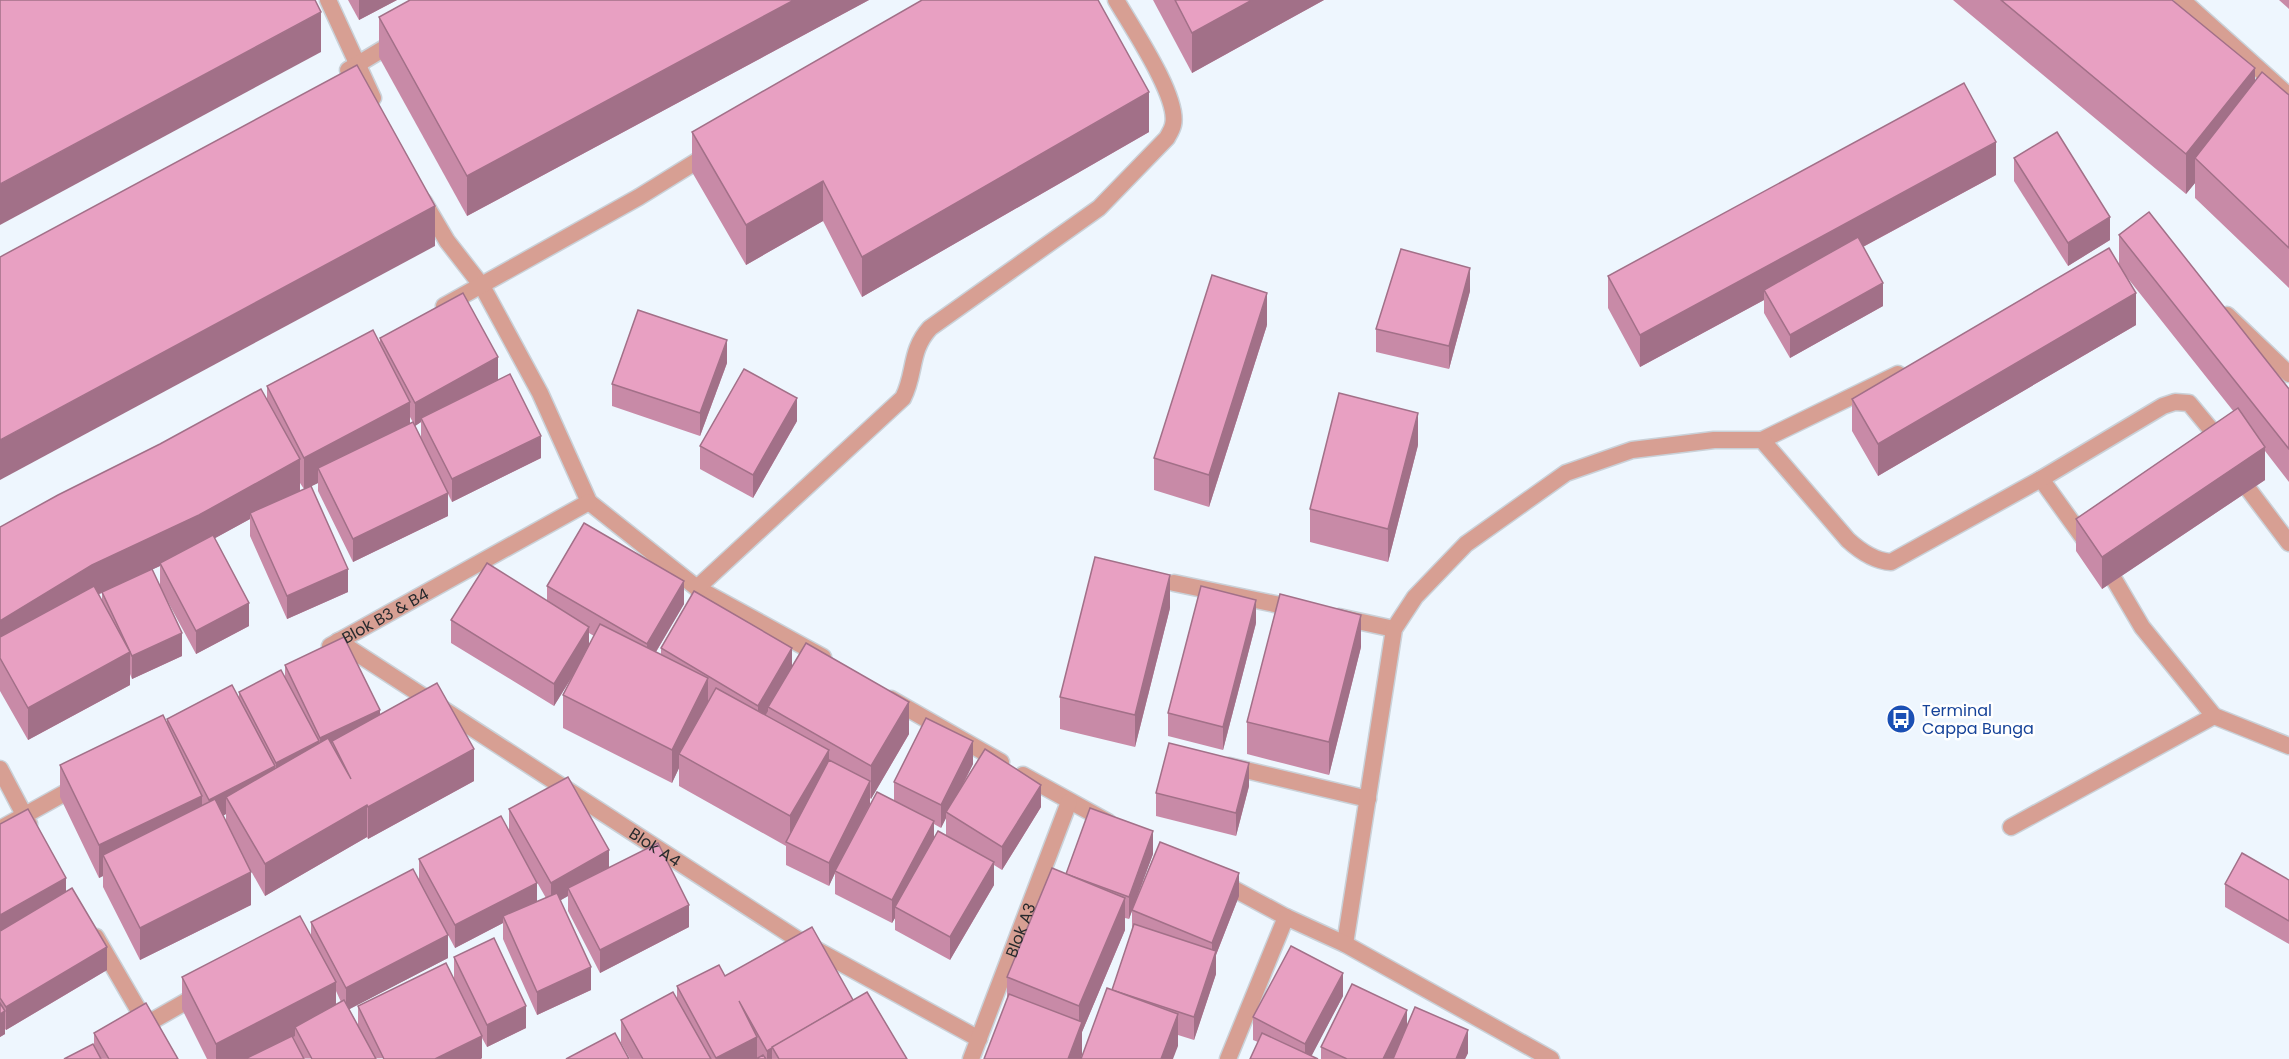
<svg xmlns="http://www.w3.org/2000/svg" width="2289" height="1059" font-family="Poppins,sans-serif">
  <style>
    .lines { fill: none; stroke-linecap: round; stroke-linejoin: round }
    .service-casing { stroke: #cad1d8; stroke-width: 19 }
    .minor-casing { stroke: #cad1d8; stroke-width: 19 }
    .service { stroke: #d79f93; stroke-width: 16 }
    .minor { stroke: #d79f93; stroke-width: 16 }
    .wall { fill: #c88aa7; fill-rule: evenodd }
    .shaded-wall { fill: #a27088 }
    .building { fill: #e8a0c2; stroke: #a27088; stroke-width: 1.5 }
    .labels { text-anchor: middle; dominant-baseline: central; stroke-width: 5; stroke-linejoin: round; paint-order: stroke }
    .street-label { font-size: 16px; fill: #272a2d; stroke: #fff }
    .transit-label { font-size: 16px; fill: #164399; stroke: #fff; text-anchor: start }
  </style>
  <rect width="100%" height="100%" fill="#eef6fe"/>
  <g class="lines">
    <g class="service-casing">
      <g id="service">
        <polyline points="2227,315 2289,374"/>
        <polyline points="1762,440 1898,374"/>
        <polyline points="2041,479 2087,543"/>
        <polyline points="2249,490 2289,543"/>
        <polyline points="2115,581 2142,627 2214,716 2289,746"/>
        <polyline points="1174,583 1299,609"/>
        <polyline points="1339,617 1394,629"/>
        <polyline points="1229,766 1368,799"/>
        <polyline points="2011,827 2214,716"/>
        <path d="M1345 944 1394 629 1415 597 1466 544 1566 473 1632 450 1714 440H1762L1848 540C1860 551 1874 561 1891 562L2041 479 2163 406 2175 402 2189 403 2223 444"/>
      </g>
    </g>
    <g class="minor-casing">
      <g id="minor">
        <polyline points="328,0 373,98"/>
        <polyline points="2182,0 2289,96"/>
        <polyline points="348,70 398,40"/>
        <polyline points="424,202 447,241 482,286 540,393 589,502 697,588 823,657"/>
        <polyline points="444,306 639,197 710,153"/>
        <path d="M697 588 903 398C916 373 909 351 930 328L1099 208 1167 138C1169 134 1172 130 1173 125 1180 98 1131 26 1116 0"/>
        <path id="s1" d="M338 641 797 939 979 1039"/>
        <path id="s2" d="M330 646 589 502"/>
        <polyline points="891,699 1001,762"/>
        <polyline points="0,769 29,824"/>
        <polyline points="1023,775 1108,822"/>
        <polyline points="0,829 79,785"/>
        <polyline points="1221,882 1286,917 1345,944 1551,1059"/>
        <polyline points="96,937 167,1059"/>
        <polyline points="138,1029 201,993"/>
        <path id="s3" d="M971 1059 1069 802"/>
        <polyline points="1228,1059 1286,917"/>
      </g>
    </g>
    <use href="#service" class="service"/>
    <use href="#minor" class="minor"/>
  </g>
  <g class="wall">
    <polygon points="348,0 397,0 359,20"/>
    <polygon points="869,0 467,216 379,57 379,17"/>
    <polygon points="1153,0 1324,0 1192,73"/>
    <polygon points="1953,0 2172,0 2255,81 2289,95 2289,288 2195,198 2195,183 2186,194"/>
    <polygon points="2279,0 2289,0 2289,9"/>
    <polygon points="692,132 1149,132 862,297 823,221 746,265 692,172"/>
    <polygon points="2014,158 2110,240 2068,266 2014,181"/>
    <polygon points="1996,175 1863,247 1883,306 1790,358 1764,313 1764,300 1640,367 1608,308 1608,276"/>
    <polygon points="2119,235 2289,389 2289,482 2265,451 2265,480 2102,589 2076,551 2076,519 2234,412 2126,276 2136,325 1878,476 1852,431 1852,399 2119,265"/>
    <polygon points="1470,291 1449,369 1376,352 1376,329"/>
    <polygon points="1267,325 1209,507 1154,490 1154,458"/>
    <path d="M380 338 498 380 541 458 452 502 448 494V516L353 562 318 491V483L311 486 348 592 287 619 250 536V519L215 538 249 626 196 654 161 589 182 656 132 679 130 674V685L28 740 0 691V527L267 399V386L380 343ZM410 417 415 426 421 422V438L410 423ZM300 483 304 489 300 491ZM160 566V585L133 578ZM102 593V602L98 595Z"/>
    <polygon points="727,363 700,436 612,406 612,384"/>
    <polygon points="797,421 753,498 700,469 700,446"/>
    <polygon points="1418,445 1388,562 1310,542 1310,509"/>
    <path d="M547 586 684 604 656 652 661 654V648L792 667 909 734 871 799 870 798V804L894 801V782L973 764 963 785 1041 807 1002 870 994 865V885L950 960 895 930V918L892 923 835 894V873L829 886 786 865V846L679 786V768L672 783 563 728V695L572 677 554 706 451 643V620L547 600ZM589 633 594 636 589 644ZM946 818V835L956 841 934 838V824L941 828Z"/>
    <polygon points="1170,608 1135,747 1060,729 1060,697"/>
    <polygon points="1256,623 1223,750 1168,736 1168,713"/>
    <polygon points="1361,647 1329,775 1247,754 1247,722"/>
    <path d="M285 665 380 714 474 781 368 839 367 837 265 896 251 871V905L140 960 103 887V876L99 878 60 797V765L167 723V719L239 698V692L285 677ZM226 814V822L223 816Z"/>
    <polygon points="1249,786 1236,836 1156,816 1156,793"/>
    <path d="M509 809 609 868 689 927 600 973 568 911V896L560 900 591 990 537 1015 503 939V923L455 948 440 920 448 958 349 1009 358 1025V1006L454 980V957L526 1028 487 1047 482 1038V1058L207 1059 182 1009V977L311 936V922L419 880V859L509 831ZM522 856 546 898 537 902ZM336 991 341 1002 336 1005Z"/>
    <polygon points="0,824 66,892 107,970 6,1030 5,1029 5,1034 0,1037"/>
    <polygon points="1153,854 1135,902 1239,896 1216,955 1216,974 1194,1040 1178,1035 1178,1046 1112,990 1132,930 1132,911 1129,919 1125,918 1125,930 1082,1032 1007,999 1007,977 1066,874"/>
    <polygon points="2289,880 2289,944 2225,907 2225,884"/>
    <polygon points="725,976 853,1000 907,1059 630,1059 621,1043 621,1020 677,1000 677,986"/>
    <polygon points="1343,996 1311,1056 1258,1042 1253,1040 1253,1017"/>
    <polygon points="1407,1027 1468,1053 1465,1059 1321,1059 1321,1047"/>
    <polygon points="94,1033 178,1059 64,1059 94,1045"/>
  </g>
  <g class="shaded-wall">
    <polygon points="359,0 397,0 359,20"/>
    <polygon points="794,0 869,0 467,216 467,176"/>
    <polygon points="1252,0 1324,0 1192,73 1192,33"/>
    <polygon points="321,12 321,52 0,225 0,184"/>
    <polygon points="2255,68 2255,108 2195,158 2195,183 2186,194 2186,154"/>
    <polygon points="1149,92 1149,132 862,297 862,257"/>
    <polygon points="1996,142 1996,175 1768,298 1764,290 1764,300 1640,367 1640,335"/>
    <polygon points="823,181 823,221 746,265 746,225"/>
    <polygon points="435,206 435,246 0,480 0,440"/>
    <polygon points="2110,217 2110,240 2068,266 2068,243"/>
    <polygon points="1470,268 1470,291 1449,369 1449,346"/>
    <polygon points="1883,283 1883,306 1790,358 1790,335"/>
    <polygon points="1267,293 1267,325 1209,507 1209,475"/>
    <polygon points="2136,293 2136,325 1878,476 1878,444"/>
    <polygon points="727,340 727,363 700,436 700,413"/>
    <polygon points="498,357 498,380 421,418 421,422 415,426 415,403"/>
    <polygon points="797,398 797,421 753,498 753,475"/>
    <polygon points="410,402 410,434 318,468 318,483 304,490 304,458"/>
    <polygon points="1418,413 1418,445 1388,562 1388,529"/>
    <polygon points="541,436 541,458 452,502 452,479"/>
    <polygon points="2265,447 2265,480 2102,589 2102,557"/>
    <polygon points="300,459 300,491 250,513 250,519 199,547 160,563 160,566 92,597 0,654 0,621 92,565"/>
    <polygon points="448,493 448,516 353,562 353,539"/>
    <polygon points="348,569 348,592 287,619 287,596"/>
    <polygon points="1170,575 1170,608 1135,747 1135,715"/>
    <polygon points="684,581 684,604 647,667 647,644"/>
    <polygon points="1256,600 1256,623 1223,750 1223,727"/>
    <polygon points="249,603 249,626 196,654 196,631"/>
    <polygon points="1361,615 1361,647 1329,775 1329,742"/>
    <polygon points="589,627 589,649 554,706 554,684"/>
    <polygon points="182,633 182,656 132,679 132,656"/>
    <polygon points="792,648 792,671 768,707 768,711 758,728 758,706"/>
    <polygon points="130,652 130,685 28,740 28,708"/>
    <polygon points="708,678 708,711 679,754 679,768 672,783 672,750"/>
    <polygon points="909,702 909,734 871,799 871,766"/>
    <polygon points="380,710 380,733 332,741 332,756 320,761 320,738"/>
    <polygon points="319,741 319,764 276,786 276,763"/>
    <polygon points="973,741 973,764 948,813 946,812 946,818 941,828 941,805"/>
    <polygon points="474,749 474,781 368,839 368,807"/>
    <polygon points="829,750 829,783 790,844 790,816"/>
    <polygon points="1249,763 1249,786 1236,836 1236,813"/>
    <polygon points="275,766 275,788 226,797 226,814 209,823 209,800"/>
    <polygon points="870,781 870,804 835,871 835,873 829,886 829,863"/>
    <polygon points="1041,785 1041,807 1002,870 1002,847"/>
    <polygon points="202,796 202,828 103,855 103,876 99,878 99,845"/>
    <polygon points="367,805 367,837 265,896 265,864"/>
    <polygon points="934,821 934,844 895,907 895,918 892,923 892,900"/>
    <polygon points="1153,831 1153,854 1129,919 1129,897"/>
    <polygon points="609,850 609,873 568,888 568,896 551,906 551,883"/>
    <polygon points="994,862 994,885 950,960 950,937"/>
    <polygon points="251,872 251,905 140,960 140,928"/>
    <polygon points="1239,873 1239,896 1216,955 1216,974 1194,1040 1194,1017 1212,964 1212,943"/>
    <polygon points="66,878 66,901 0,938 0,915"/>
    <polygon points="537,883 537,906 503,916 503,923 455,948 455,925"/>
    <polygon points="1125,898 1125,930 1082,1032 1082,1055 1081,1059 1068,1059 1079,1030 1079,1006"/>
    <polygon points="689,905 689,927 600,973 600,950"/>
    <polygon points="448,935 448,958 346,1011 346,988"/>
    <polygon points="107,947 107,970 6,1030 6,1007"/>
    <polygon points="591,967 591,990 537,1015 537,992"/>
    <polygon points="1343,973 1343,996 1310,1059 1305,1059 1305,1044"/>
    <polygon points="336,982 336,1015 295,1027 295,1036 250,1059 216,1059 216,1044"/>
    <polygon points="526,1006 526,1028 487,1047 487,1025"/>
    <polygon points="1407,1010 1407,1033 1394,1059 1383,1059"/>
    <polygon points="5,1011 5,1034 0,1037 0,1014"/>
    <polygon points="1178,1014 1178,1046 1173,1059 1161,1059"/>
    <polygon points="1468,1030 1468,1053 1465,1059 1456,1059"/>
    <polygon points="482,1036 482,1058 481,1059 435,1059"/>
    <polygon points="757,1037 757,1059 716,1059 716,1058"/>
    <polygon points="772,1048 772,1059 767,1059 767,1051"/>
  </g>
  <g class="building">
    <polygon points="0,0 315,0 321,12 0,184"/>
    <polygon points="410,0 794,0 467,176 379,17"/>
    <polygon points="922,0 1098,0 1149,92 862,257 823,181 746,225 692,132"/>
    <polygon points="1175,0 1252,0 1192,33"/>
    <polygon points="2001,0 2172,0 2255,68 2186,154"/>
    <polygon points="357,65 435,206 0,440 0,257"/>
    <polygon points="2262,72 2289,95 2289,248 2195,158"/>
    <polygon points="1964,83 1996,142 1640,335 1608,276"/>
    <polygon points="2057,132 2110,217 2068,243 2014,158"/>
    <polygon points="2149,212 2289,389 2289,449 2119,235"/>
    <polygon points="1858,237 1883,283 1790,335 1764,290"/>
    <polygon points="2109,248 2136,293 1878,444 1852,399"/>
    <polygon points="1401,249 1470,268 1449,346 1376,329"/>
    <polygon points="1212,275 1267,293 1209,475 1154,458"/>
    <polygon points="463,293 498,357 415,403 380,338"/>
    <polygon points="638,310 727,340 700,413 612,384"/>
    <polygon points="373,330 410,402 304,458 267,386"/>
    <polygon points="744,369 797,398 753,475 700,446"/>
    <polygon points="510,374 541,436 452,479 421,418"/>
    <polygon points="261,389 300,459 199,515 92,565 0,621 0,527 58,495 160,444"/>
    <polygon points="1339,393 1418,413 1388,529 1310,509"/>
    <polygon points="2238,408 2265,447 2102,557 2076,519"/>
    <polygon points="413,422 448,493 353,539 318,468"/>
    <polygon points="311,486 348,569 287,596 250,513"/>
    <polygon points="584,523 684,581 647,644 547,586"/>
    <polygon points="213,535 249,603 196,631 160,563"/>
    <polygon points="1095,557 1170,575 1135,715 1060,697"/>
    <polygon points="487,563 589,627 554,684 451,620"/>
    <polygon points="152,569 182,633 132,656 102,592"/>
    <polygon points="94,586 130,652 28,708 0,658 0,637"/>
    <polygon points="1201,586 1256,600 1223,727 1168,713"/>
    <polygon points="694,591 792,648 758,706 661,648"/>
    <polygon points="1280,594 1361,615 1329,742 1247,722"/>
    <polygon points="600,624 708,678 672,750 563,695"/>
    <polygon points="344,637 380,710 320,738 285,665"/>
    <polygon points="806,643 909,702 871,766 768,707"/>
    <polygon points="281,670 319,741 276,763 239,692"/>
    <polygon points="437,683 474,749 368,807 367,805 265,864 226,797 328,738 351,779 332,741"/>
    <polygon points="232,685 275,766 209,800 167,719"/>
    <polygon points="716,688 829,750 790,816 679,754"/>
    <polygon points="163,715 202,796 99,845 60,765"/>
    <polygon points="926,718 973,741 941,805 894,782"/>
    <polygon points="1169,743 1249,763 1236,813 1156,793"/>
    <polygon points="985,749 1041,785 1002,847 946,812"/>
    <polygon points="829,760 870,781 829,863 786,842"/>
    <polygon points="568,777 609,850 551,883 509,809"/>
    <polygon points="877,792 934,821 892,900 835,871"/>
    <polygon points="215,799 251,872 140,928 103,855"/>
    <polygon points="1090,808 1153,831 1129,897 1066,874"/>
    <polygon points="28,809 66,878 0,915 0,824"/>
    <polygon points="501,816 537,883 455,925 419,859"/>
    <polygon points="938,831 994,862 950,937 895,907"/>
    <polygon points="1160,842 1239,873 1212,943 1132,910"/>
    <polygon points="658,843 689,905 600,950 568,888"/>
    <polygon points="2242,853 2289,880 2289,921 2225,884"/>
    <polygon points="1052,868 1125,898 1079,1006 1007,977"/>
    <polygon points="413,869 448,935 346,988 311,922"/>
    <polygon points="72,888 107,947 6,1007 0,998 0,931"/>
    <polygon points="557,893 591,967 537,992 503,916"/>
    <polygon points="300,916 336,982 216,1044 182,977"/>
    <polygon points="1134,924 1216,951 1194,1017 1112,990"/>
    <polygon points="812,927 853,1000 767,1051 739,1001 757,1037 716,1058 677,986 719,965 725,976"/>
    <polygon points="494,938 526,1006 487,1025 454,957"/>
    <polygon points="1291,946 1343,973 1305,1044 1253,1017"/>
    <polygon points="446,963 482,1036 435,1059 384,1059 358,1006"/>
    <polygon points="1352,984 1407,1010 1383,1059 1347,1059 1321,1047"/>
    <polygon points="1107,988 1178,1014 1161,1059 1081,1059"/>
    <polygon points="673,992 711,1059 643,1059 621,1020"/>
    <polygon points="867,992 907,1059 779,1059 772,1047"/>
    <polygon points="1009,994 1082,1022 1068,1059 984,1059"/>
    <polygon points="344,1000 376,1059 312,1059 295,1027"/>
    <polygon points="0,1003 5,1011 0,1014"/>
    <polygon points="146,1003 178,1059 109,1059 94,1033"/>
    <polygon points="1415,1007 1468,1030 1456,1059 1393,1059"/>
    <polygon points="615,1033 629,1059 566,1059"/>
    <polygon points="1262,1033 1318,1059 1250,1059"/>
    <polygon points="292,1036 304,1059 245,1059"/>
    <polygon points="93,1044 101,1059 64,1059"/>
    <polygon points="763,1055 766,1059 756,1059"/>
  </g>
  <defs>
    <g id="bus-disc" transform="scale(1.5)"><circle r="9.5" fill="#1a4fb4" stroke="#fff"/><path d="M-5-6H5V4H4V6H2V4H-2V6H-4V4H-5ZM-3.5-4V0h7V-4ZM-3.5 1.2v1.5H-2V1.2ZM2 1.2v1.5H3.5V1.2Z" fill="#fff"/></g>
  </defs>
  <g fill-rule="evenodd">
    <use href="#bus-disc" x="1901" y="719"/>
  </g>
  <g class="labels">
    <g class="street-label">
      <text stroke="none"><textPath href="#s2" startOffset="63">Blok B3 &amp; B4</textPath></text>
      <text stroke="none"><textPath href="#s1" startOffset="378">Blok A4</textPath></text>
      <text stroke="none"><textPath href="#s3" startOffset="138">Blok A3</textPath></text>
    </g>
    <g class="transit-label">
      <text x="1922" y="710">Terminal<tspan x="1922" dy="18">Cappa Bunga</tspan></text>
    </g>
  </g>
</svg>
